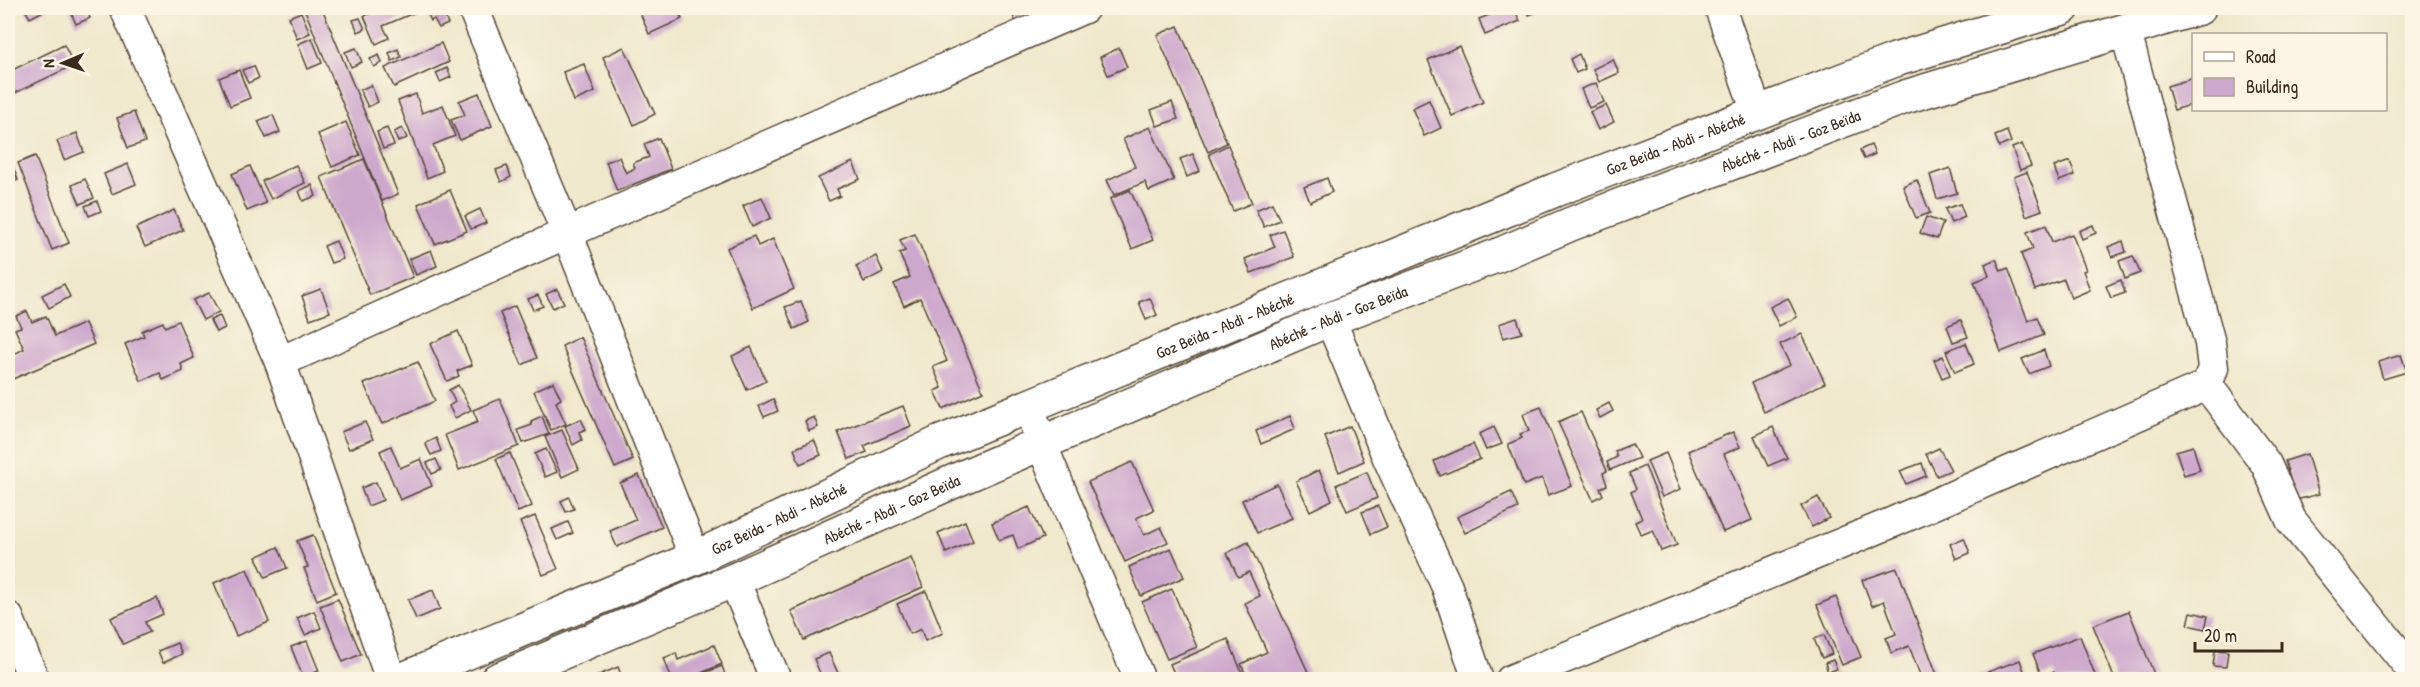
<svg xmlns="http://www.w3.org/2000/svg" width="2420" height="687" font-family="'Patrick Hand',sans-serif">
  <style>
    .building { fill: #cda8cd }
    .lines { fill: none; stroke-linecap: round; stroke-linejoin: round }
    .minor-casing { stroke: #564638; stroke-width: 33 }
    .major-casing { stroke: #564638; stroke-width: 36 }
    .minor { stroke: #fff; stroke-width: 30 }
    .major { stroke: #fff; stroke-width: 33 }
    .labels { text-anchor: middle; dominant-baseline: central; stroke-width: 4.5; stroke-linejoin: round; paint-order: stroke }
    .street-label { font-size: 16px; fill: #3b2a1e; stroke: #fcf5e5 }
  </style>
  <rect width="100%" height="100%" fill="#fcf5e5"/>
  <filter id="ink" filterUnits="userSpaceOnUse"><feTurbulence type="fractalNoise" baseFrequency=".0167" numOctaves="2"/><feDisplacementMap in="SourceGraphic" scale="12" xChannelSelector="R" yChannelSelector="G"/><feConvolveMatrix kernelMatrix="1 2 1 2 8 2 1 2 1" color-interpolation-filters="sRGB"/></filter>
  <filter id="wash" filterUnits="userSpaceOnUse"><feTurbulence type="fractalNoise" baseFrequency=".008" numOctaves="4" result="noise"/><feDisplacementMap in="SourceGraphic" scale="24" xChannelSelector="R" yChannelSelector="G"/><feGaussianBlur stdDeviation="1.35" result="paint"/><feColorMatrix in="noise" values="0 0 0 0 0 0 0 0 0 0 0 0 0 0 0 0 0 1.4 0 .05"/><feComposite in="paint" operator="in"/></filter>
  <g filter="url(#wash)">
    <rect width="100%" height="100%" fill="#efe8cc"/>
    <g id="blocks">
      <g class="building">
        <polygon points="24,8 49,8 30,18"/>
        <polygon points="69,8 86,8 90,18 76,24"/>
        <polygon points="304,8 322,8 398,194 382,201"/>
        <polygon points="384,8 441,8 448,24 439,28 434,19 431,21 425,8 383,26 389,38 376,44 364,16"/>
        <polygon points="638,8 676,8 682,19 649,34"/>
        <polygon points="1009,8 1034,8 1036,12 1016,22"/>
        <polygon points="1507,8 1514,8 1520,21 1485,35 1479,19"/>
        <polygon points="1526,8 1546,8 1529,15"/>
        <polygon points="301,12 310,33 297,39 289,17"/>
        <polygon points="360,18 365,29 358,32 353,20"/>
        <polygon points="1178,26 1227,143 1208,152 1157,35"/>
        <polygon points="312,38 322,63 308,69 298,44"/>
        <polygon points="441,43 449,62 394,87 385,68"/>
        <polygon points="64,45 74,65 11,95 8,87 8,72"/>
        <polygon points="1459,46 1483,102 1452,116 1428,60"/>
        <polygon points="624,47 655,114 634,125 603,57"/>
        <polygon points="356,48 362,62 351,67 345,52"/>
        <polygon points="1119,48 1127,67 1108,75 1100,57"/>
        <polygon points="398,49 401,57 392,61 389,53"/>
        <polygon points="1579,54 1585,69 1576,73 1570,59"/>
        <polygon points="379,55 382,63 374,67 370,59"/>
        <polygon points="1613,59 1619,73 1599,82 1593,69"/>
        <polygon points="584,64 595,92 574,101 563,72"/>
        <polygon points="254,66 259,78 248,83 242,70"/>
        <polygon points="447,68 451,77 440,82 436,73"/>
        <polygon points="239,70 250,98 230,106 219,78"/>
        <polygon points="2194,78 2194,104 2174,110 2167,86"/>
        <polygon points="1596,83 1604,102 1589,108 1581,89"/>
        <polygon points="371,85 378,102 368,107 360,90"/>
        <polygon points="479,93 492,126 460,140 451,120 465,115 459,101"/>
        <polygon points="416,94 422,113 443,105 455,136 433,145 443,171 427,178 398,101"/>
        <polygon points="1429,100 1441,128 1424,136 1412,108"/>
        <polygon points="1172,102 1178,119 1157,126 1151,110"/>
        <polygon points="1606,105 1614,122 1598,130 1590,112"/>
        <polygon points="134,112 145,142 128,148 117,118"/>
        <polygon points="273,115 280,132 266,138 258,121"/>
        <polygon points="346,122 360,155 332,167 318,134"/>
        <polygon points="1150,127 1174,180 1149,191 1145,182 1114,195 1107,180 1135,167 1123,139"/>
        <polygon points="387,128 394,145 383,149 377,132"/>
        <polygon points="402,128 407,138 398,142 394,132"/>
        <polygon points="2007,131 2011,142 1999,147 1995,136"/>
        <polygon points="77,133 84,152 64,160 57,141"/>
        <polygon points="659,138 671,169 617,191 606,162 619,157 626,173 635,168 633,163 649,157 644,144"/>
        <polygon points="2022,144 2031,166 2020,170 2012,148"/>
        <polygon points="1228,145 1252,203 1233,211 1209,154"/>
        <polygon points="1871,145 1875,154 1864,159 1860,150"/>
        <polygon points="8,153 18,180 8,184"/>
        <polygon points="1193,154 1200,171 1187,177 1180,159"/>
        <polygon points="35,156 69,243 52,250 18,163"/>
        <polygon points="364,159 413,277 370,295 321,177"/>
        <polygon points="2070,161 2075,175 2059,181 2054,167"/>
        <polygon points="853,162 860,179 837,189 840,196 829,201 818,178"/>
        <polygon points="128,164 136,184 112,194 104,174"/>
        <polygon points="296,165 305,183 271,199 262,181"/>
        <polygon points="250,166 266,203 247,211 232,174"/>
        <polygon points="507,166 511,177 501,182 496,170"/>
        <polygon points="1950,168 1957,193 1937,199 1930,175"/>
        <polygon points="2027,172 2042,210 2026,216 2014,177"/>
        <polygon points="1327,178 1332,192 1310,202 1304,187"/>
        <polygon points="85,179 94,198 80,204 72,185"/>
        <polygon points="1917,180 1930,213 1916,218 1903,186"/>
        <polygon points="312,185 316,196 303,201 299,191"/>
        <polygon points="450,190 467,231 435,244 418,204"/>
        <polygon points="1130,190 1153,240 1132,249 1110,199"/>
        <polygon points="762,197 771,218 752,227 743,206"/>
        <polygon points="97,201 101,211 89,216 85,206"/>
        <polygon points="1272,203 1280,220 1264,227 1256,210"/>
        <polygon points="1960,204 1965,217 1951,223 1945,209"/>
        <polygon points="480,209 486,223 471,229 465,216"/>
        <polygon points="174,210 183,230 145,247 136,228"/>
        <polygon points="1926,217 1943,223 1937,239 1920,233"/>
        <polygon points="2046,225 2052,242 2072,234 2086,270 2083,271 2090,290 2071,298 2064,279 2035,290 2021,254 2033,249 2027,232"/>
        <polygon points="2093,225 2096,233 2082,239 2079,231"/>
        <polygon points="1283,230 1294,257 1251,273 1245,259 1275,247 1270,235"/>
        <polygon points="915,234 983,391 943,409 935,391 942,388 933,367 947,361 920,298 904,306 894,284 910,277 899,253 905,251 900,240"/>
        <polygon points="754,236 758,246 773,239 794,289 753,308 727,248"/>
        <polygon points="336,241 343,259 331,263 324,246"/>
        <polygon points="2123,241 2126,252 2112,257 2108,247"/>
        <polygon points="431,250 437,266 416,275 409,259"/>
        <polygon points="876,256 883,272 864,282 856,266"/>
        <polygon points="2133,256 2140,273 2125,279 2119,261"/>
        <polygon points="1996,259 2001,271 2008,268 2028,321 2037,317 2044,335 2001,352 1974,282 1989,276 1985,264"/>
        <polygon points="2121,280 2125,293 2111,298 2106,286"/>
        <polygon points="64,284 70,297 49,308 42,295"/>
        <polygon points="321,289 330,312 310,319 302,296"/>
        <polygon points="557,289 564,303 553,308 546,294"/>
        <polygon points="209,293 219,312 203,320 193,300"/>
        <polygon points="538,295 543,306 533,310 528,299"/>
        <polygon points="1150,298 1157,315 1146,320 1139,302"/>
        <polygon points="1788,298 1797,317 1779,326 1770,307"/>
        <polygon points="801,301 809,322 794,329 785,307"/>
        <polygon points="515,306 537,358 522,365 500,313"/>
        <polygon points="27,311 32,322 46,316 55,336 85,323 94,344 8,381 8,357 24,349 15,329 21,327 16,316"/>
        <polygon points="220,316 225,328 216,332 210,320"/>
        <polygon points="1517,318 1522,333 1503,338 1499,324"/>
        <polygon points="1961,320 1968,337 1953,342 1947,326"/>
        <polygon points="178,321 194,358 181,364 183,371 163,380 160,373 141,381 125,344 144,336 142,331 163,322 165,327"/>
        <polygon points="458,331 472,365 457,371 459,376 447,381 430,344"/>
        <polygon points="1802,334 1825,383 1764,412 1751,383 1790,365 1780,344"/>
        <polygon points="580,337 633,460 615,468 562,346"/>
        <polygon points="1966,343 1974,364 1955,372 1946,351"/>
        <polygon points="751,347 766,381 747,390 732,356"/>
        <polygon points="2044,350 2049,366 2029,374 2022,359"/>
        <polygon points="2401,355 2407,372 2383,379 2378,362"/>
        <polygon points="1943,356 1950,375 1942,378 1934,360"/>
        <polygon points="418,362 435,401 382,424 364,384"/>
        <polygon points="553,382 561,399 556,402 566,424 551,430 534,391"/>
        <polygon points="458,385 471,410 455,418 449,406 455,402 449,390"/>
        <polygon points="500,399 519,446 459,470 445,435 478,422 473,410"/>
        <polygon points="773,399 778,411 764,417 759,406"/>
        <polygon points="1609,403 1613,411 1600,418 1596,410"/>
        <polygon points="903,406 911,426 864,446 867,452 849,459 838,432"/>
        <polygon points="1541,407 1572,486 1548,495 1542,478 1524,485 1508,444 1522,438 1520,434 1529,431 1523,414"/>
        <polygon points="1581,412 1607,471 1603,473 1607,485 1600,488 1603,495 1593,500 1558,422"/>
        <polygon points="542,416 549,434 523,443 518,430 532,425 531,421"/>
        <polygon points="1290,416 1295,429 1261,444 1256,431"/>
        <polygon points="814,417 818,427 809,431 805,421"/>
        <polygon points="581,419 586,429 579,432 582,440 573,445 565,426"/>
        <polygon points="365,422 373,439 349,449 341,432"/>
        <polygon points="1350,426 1364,461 1339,472 1325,437"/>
        <polygon points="1494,427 1502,444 1486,450 1479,434"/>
        <polygon points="1773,427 1787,458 1768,466 1754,436"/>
        <polygon points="562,430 579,469 562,477 545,437"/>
        <polygon points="1733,432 1740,447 1724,454 1752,520 1723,532 1688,451"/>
        <polygon points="436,438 441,451 431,455 425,443"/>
        <polygon points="814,440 821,455 800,464 794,449"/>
        <polygon points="1473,444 1480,459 1440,476 1434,461"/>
        <polygon points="1632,444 1639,458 1610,470 1607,462 1617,457 1615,451"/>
        <polygon points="391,446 400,468 421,459 432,486 400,500 380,451"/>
        <polygon points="2193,446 2200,470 2184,475 2176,451"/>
        <polygon points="1939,448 1951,470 1937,476 1926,454"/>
        <polygon points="546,449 557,472 545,477 535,454"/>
        <polygon points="510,453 532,506 518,512 496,459"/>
        <polygon points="1666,453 1681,489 1662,497 1647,461"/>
        <polygon points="2307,454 2319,494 2296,500 2285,461"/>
        <polygon points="436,459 441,470 432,474 427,463"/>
        <polygon points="1132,462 1154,510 1136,518 1144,535 1161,527 1168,542 1125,562 1088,482"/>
        <polygon points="1922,463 1926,476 1906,484 1900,471"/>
        <polygon points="1645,466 1677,545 1661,551 1653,530 1641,535 1635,522 1642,519 1631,492 1636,489 1629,473"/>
        <polygon points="1319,470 1332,500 1310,511 1296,481"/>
        <polygon points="1367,472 1377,498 1347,511 1336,485"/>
        <polygon points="639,475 662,527 617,547 610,531 636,520 620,483"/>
        <polygon points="376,482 383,500 368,506 361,488"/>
        <polygon points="1277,484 1292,518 1257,533 1242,500"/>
        <polygon points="1511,492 1518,508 1465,533 1457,517"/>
        <polygon points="569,497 574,509 566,512 561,501"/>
        <polygon points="1818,497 1829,518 1812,527 1801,506"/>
        <polygon points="1378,506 1387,527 1371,534 1362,512"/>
        <polygon points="1029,507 1043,538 1018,549 1013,535 999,540 992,523"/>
        <polygon points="535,516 558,569 543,575 520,522"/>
        <polygon points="965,521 973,541 946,553 938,533"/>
        <polygon points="568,522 573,533 557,540 552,529"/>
        <polygon points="313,535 336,592 317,600 304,568 308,567 297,541"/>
        <polygon points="1964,538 1970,553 1956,559 1950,544"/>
        <polygon points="1248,542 1308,672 1293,680 1248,680 1241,664 1267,652 1245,603 1260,596 1249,572 1238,577 1227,553"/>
        <polygon points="278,547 287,568 265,577 256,557"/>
        <polygon points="1171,548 1184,577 1141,596 1129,567"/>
        <polygon points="911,558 923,587 804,640 791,611"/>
        <polygon points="1897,568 1939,680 1922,680 1909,646 1891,653 1886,638 1896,634 1884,601 1872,606 1862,580"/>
        <polygon points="247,569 269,622 236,636 214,583"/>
        <polygon points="1172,589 1197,647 1167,659 1142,602"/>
        <polygon points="433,590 440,609 416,619 408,600"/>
        <polygon points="926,591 943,633 925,641 921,629 910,634 897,604"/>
        <polygon points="1836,597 1861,657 1842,665 1817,605"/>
        <polygon points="157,598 163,614 145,622 150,632 123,644 111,618"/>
        <polygon points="338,599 361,654 343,662 320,606"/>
        <polygon points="314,611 321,628 305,635 297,618"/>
        <polygon points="2129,611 2154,674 2141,680 2115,680 2093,625"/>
        <polygon points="2191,612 2208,616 2205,629 2188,625"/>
        <polygon points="1824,635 1832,654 1822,658 1814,639"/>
        <polygon points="2080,636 2097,680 2057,680 2054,672 2042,677 2033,654"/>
        <polygon points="1228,639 1245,680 1177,680 1170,664"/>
        <polygon points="307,641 319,671 303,677 291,647"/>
        <polygon points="177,643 182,654 163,663 158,651"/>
        <polygon points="714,645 722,664 685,680 672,680 664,658 676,653 678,660"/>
        <polygon points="2215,650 2228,651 2226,667 2213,666"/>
        <polygon points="829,653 841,680 823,680 814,659"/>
        <polygon points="1833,660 1837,669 1828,672 1825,663"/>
        <polygon points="2020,660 2027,679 1969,680 1969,679"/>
        <polygon points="722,666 727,680 695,680 694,677"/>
        <polygon points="618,667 623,680 599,680 597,676"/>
        <polygon points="1839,672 1842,680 1830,680 1829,677"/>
      </g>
    </g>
  </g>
  <g filter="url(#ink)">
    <use href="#blocks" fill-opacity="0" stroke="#564638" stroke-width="1.5"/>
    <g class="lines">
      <g class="minor-casing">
        <g id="minor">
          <polyline points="125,8 280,362 391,680"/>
          <polyline points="473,8 567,233 695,558"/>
          <polyline points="1720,8 1757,112"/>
          <polyline points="1330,319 1388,458 1447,587 1478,680"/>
          <polyline points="280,362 567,233 1084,8"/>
          <polyline points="2207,385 2266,464 2291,520 2412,670"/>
          <polyline points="1029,406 1041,443 1140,680"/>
          <polyline points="734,580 776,680"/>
          <polyline points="8,617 34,680"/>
          <polyline points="1511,680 1891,523 2207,385 2213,368 2210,343 2125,29"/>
        </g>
      </g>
      <g class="major-casing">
        <g id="major">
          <path id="s1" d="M401 680 695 558 941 442 1555 190 1895 60 2063 8"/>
          <path id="s2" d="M497 680 734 580 961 478 1330 319 1496 256 1571 224 1905 97 2199 8"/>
        </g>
      </g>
      <use href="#minor" class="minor"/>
      <use href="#major" class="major"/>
    </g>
  </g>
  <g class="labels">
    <g class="street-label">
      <text stroke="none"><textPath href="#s2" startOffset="1402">Abéché - Abdi - Goz Beïda</textPath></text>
      <text stroke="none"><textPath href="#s1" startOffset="1383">Goz Beïda - Abdi - Abéché</textPath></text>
      <text stroke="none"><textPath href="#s2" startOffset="916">Abéché - Abdi - Goz Beïda</textPath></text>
      <text stroke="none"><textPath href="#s1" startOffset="897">Goz Beïda - Abdi - Abéché</textPath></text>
      <text stroke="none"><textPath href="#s2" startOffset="430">Abéché - Abdi - Goz Beïda</textPath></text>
      <text stroke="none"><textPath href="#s1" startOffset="411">Goz Beïda - Abdi - Abéché</textPath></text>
    </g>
  </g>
  <rect width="2420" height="687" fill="none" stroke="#fcf5e5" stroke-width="30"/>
  <rect x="2192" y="33" width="195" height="78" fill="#fcf5e5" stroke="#afa495" stroke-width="1.5"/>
  <rect x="2204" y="52" width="30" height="9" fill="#ffffff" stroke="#afa495" stroke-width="1.5"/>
  <text x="2246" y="63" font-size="18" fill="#3b2a1e">Road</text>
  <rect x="2204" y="78" width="30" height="18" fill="#cda8cd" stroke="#afa495" stroke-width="1.5"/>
  <text x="2246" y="93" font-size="18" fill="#3b2a1e">Building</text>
  <g transform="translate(63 63) rotate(268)" stroke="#fcf5e5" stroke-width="4.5" paint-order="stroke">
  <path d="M0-4.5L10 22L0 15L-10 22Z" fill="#3b2a1e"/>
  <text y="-9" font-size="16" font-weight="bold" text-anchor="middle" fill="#3b2a1e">N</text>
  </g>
  <path d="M2195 642v9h87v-9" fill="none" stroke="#3b2a1e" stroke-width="3"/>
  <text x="2204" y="642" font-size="18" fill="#3b2a1e" stroke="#fcf5e5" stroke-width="4.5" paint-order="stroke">20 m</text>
</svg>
